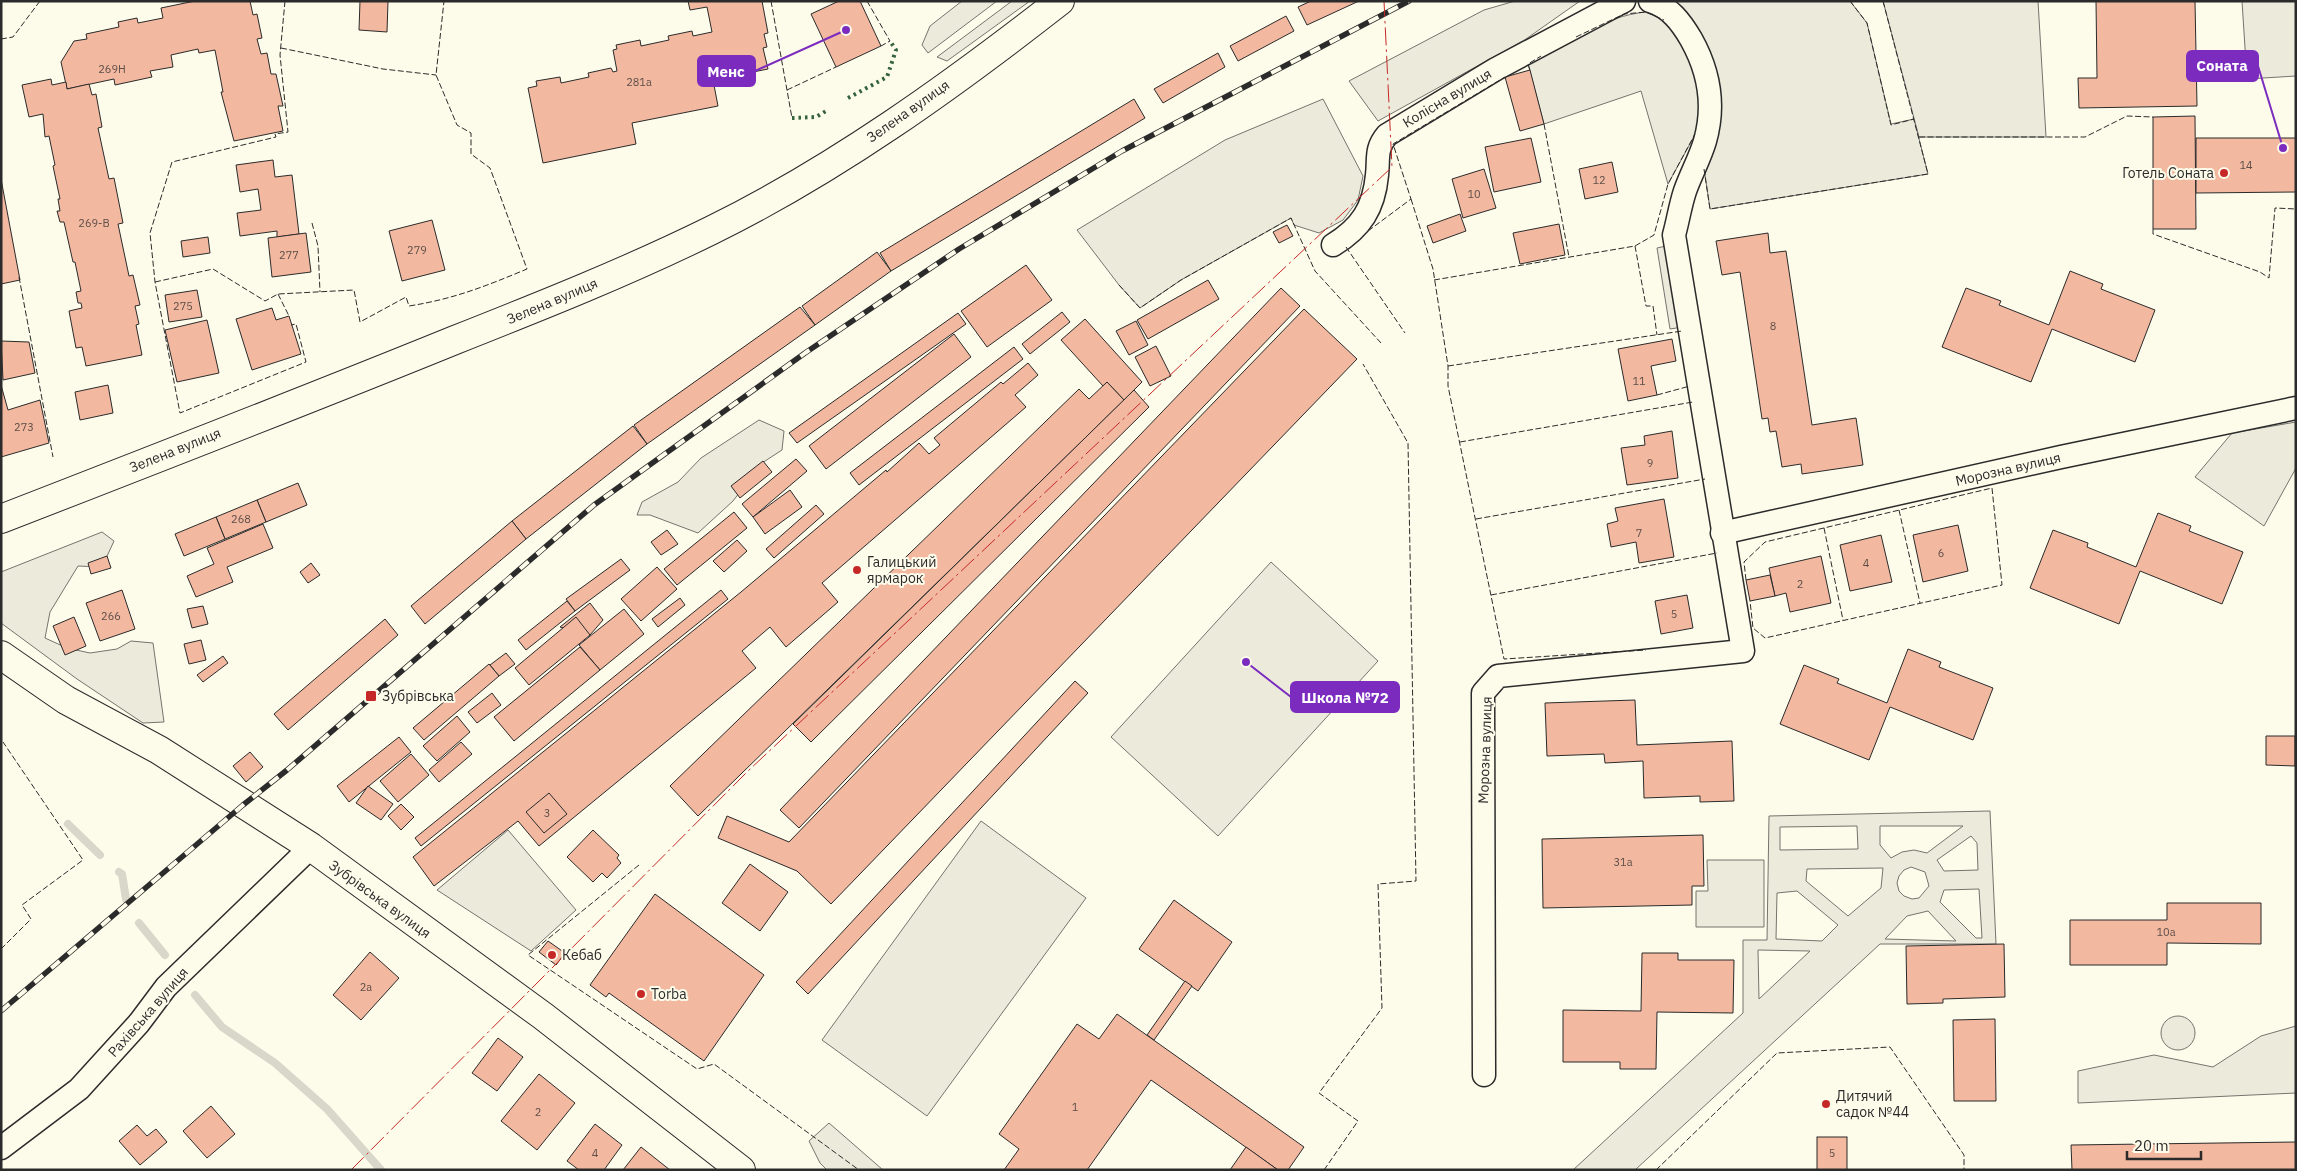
<svg xmlns="http://www.w3.org/2000/svg" width="2297" height="1171" font-family="'IBM Plex Sans',sans-serif">
  <style>
    .green { fill: #ecebdb; stroke: #74746e }
    .parking { fill: #eceadb; stroke: #74746e; fill-rule: evenodd }
    .lines { fill: none; stroke-linecap: round; stroke-linejoin: round }
    .stream { stroke: #d8d7c9; stroke-width: 8 }
    .building { fill: #f2b8a0; stroke: #2b2b2b }
    .street-casing { stroke: #2b2b2b; stroke-width: 25 }
    .secondary-casing { stroke: #2b2b2b; stroke-width: 30 }
    .primary-casing { stroke: #2b2b2b; stroke-width: 30 }
    .street { stroke: #fdfbea; stroke-width: 22 }
    .secondary { stroke: #fdfbea; stroke-width: 28 }
    .primary { stroke: #fdfbea; stroke-width: 28 }
    .rail-casing { stroke: #2b2b2b; stroke-width: 5.5 }
    .rail { stroke: #fdfbea; stroke-width: 4; stroke-dasharray: 11; stroke-linecap: butt }
    .hedge { stroke: #34623c; stroke-width: 4; stroke-dasharray: 2.5 4; stroke-linecap: butt }
    .fence { stroke: #2b2b2b; stroke-width: 1; stroke-dasharray: 6 2.5; stroke-linecap: butt }
    .power { stroke: #c62828; stroke-width: 1; stroke-dasharray: 18 4 2.5 4; stroke-linecap: butt }
    .poi-dot { fill: #c62828; stroke: #fdfbea; stroke-width: 2 }
    .labels { text-anchor: middle; dominant-baseline: central; stroke-width: 4; stroke-linejoin: round; paint-order: stroke }
    .number-label { font-size: 11px; fill: #5d4e48 }
    .street-label { font-size: 14px; fill: #2b2b2b; stroke: #fdfbea }
    .poi-label { font-size: 14px; fill: #2b2b2b; stroke: #fdfbea; text-anchor: start }
    .leader { fill: none; stroke: #7b2cbf; stroke-width: 2 }
    .callout-dot { fill: #7b2cbf; stroke: #fdfbea; stroke-width: 2 }
    .callout { fill: #7b2cbf; stroke: #7b2cbf; stroke-width: 2 }
    .callout-label { font-size: 15px; text-anchor: middle; font-weight: bold; fill: #fff }
  </style>
  <rect width="100%" height="100%" fill="#fdfbea"/>
  <g class="green">
    <polygon points="962,1 997,1 928,53 922,45 930,26"/>
    <polygon points="1012,1 1030,1 947,61 937,57"/>
    <polygon points="1515,1 1580,1 1526,39 1378,121 1349,81 1484,10"/>
    <polygon points="1670,1 1850,1 1867,23 1891,124 1914,119 1928,174 1710,209 1704,168 1714,137"/>
    <path d="M1646 12 1667 21 1689 53 1704 92 1701 124 1668 184 1641 91 1544 124 1528 64C1564 43 1604 16 1646 12Z"/>
    <polygon points="1323,99 1363,176 1358,200 1343,220 1319,233 1294,225 1291,218 1181,280 1140,308 1119,285 1077,230 1225,140"/>
    <polygon points="759,420 784,431 782,450 762,463 733,501 698,533 650,515 637,515 642,502 678,482 701,458"/>
    <polygon points="2296,422 2296,468 2264,526 2195,477 2232,433"/>
    <polygon points="102,532 114,541 102,567 78,566 50,612 45,638 67,648 90,653 117,649 131,641 153,643 164,722 143,723 77,679 1,623 1,572"/>
    <polygon points="1271,562 1378,661 1218,836 1111,737"/>
    <polygon points="981,821 1086,898 927,1116 822,1040"/>
    <circle cx="2178" cy="1033" r="17"/>
    <polygon points="2296,1026 2296,1093 2078,1103 2078,1071 2154,1055 2213,1067 2261,1036"/>
    <polygon points="829,1123 883,1170 827,1170 820,1163 809,1141"/>
  </g>
  <g class="parking">
    <polygon points="1883,1 2038,1 2046,137 1919,137"/>
    <polygon points="2242,1 2296,1 2296,76 2247,79"/>
    <polygon points="1675,244 1689,326 1670,329 1657,248"/>
    <path d="M1990 811 1996 944H1880L1635 1170H1573L1743 1013V940H1767L1769 816ZM1857 826 1858 849 1780 850V827ZM1880 826H1963L1927 853 1914 850 1902 852 1891 858 1880 845ZM1971 836 1977 843 1978 870 1944 871 1937 860ZM1911 867 1925 872 1929 886 1919 898 1912 899 1904 896 1899 891 1897 883 1899 876 1904 870ZM1883 868 1881 888 1848 916 1806 881 1807 869ZM1979 889 1982 938H1976L1940 902 1944 890ZM1797 891 1838 925 1822 941 1776 939 1777 893ZM1928 911 1956 941 1885 939 1907 916ZM1758 950 1809 951H1810L1759 999Z"/>
    <polygon points="508,830 576,910 531,951 437,890"/>
    <polygon points="1707,860 1764,860 1764,927 1696,927 1696,891 1708,891"/>
  </g>
  <g class="lines">
    <g class="stream">
      <polyline points="68,824 100,855"/>
      <polyline points="119,872 122,874 126,899"/>
      <polyline points="139,923 165,955"/>
      <polyline points="195,995 222,1027 275,1063 327,1109 381,1170"/>
    </g>
  </g>
  <g class="building">
    <polygon points="195,1 250,1 253,15 257,14 262,38 257,39 261,54 267,53 271,74 276,74 283,106 278,106 283,131 234,141 221,92 223,92 215,50 199,53 198,49 171,55 173,67 150,71 152,77 115,85 114,79 67,89 61,62 74,41 87,39 86,34 119,27 118,22 137,18 138,23 163,18 161,8"/>
    <polygon points="360,1 388,1 387,32 359,30"/>
    <polygon points="688,1 762,1 768,33 764,34 767,47 763,48 768,69 713,80 718,106 632,123 636,144 543,163 528,88 537,86 536,81 560,77 561,83 589,77 588,73 611,68 613,72 617,71 613,50 617,49 616,45 640,40 641,46 669,40 668,36 692,31 693,36 712,32 707,7 690,10"/>
    <polygon points="839,1 860,1 881,46 836,67 811,14"/>
    <polygon points="1311,1 1359,1 1307,25 1298,7"/>
    <polygon points="2096,1 2195,1 2197,106 2079,108 2078,78 2097,78"/>
    <polygon points="1286,16 1294,31 1238,61 1230,46"/>
    <polygon points="1218,53 1225,67 1163,103 1154,89"/>
    <polygon points="1530,70 1544,124 1520,131 1505,77"/>
    <polygon points="51,79 52,85 66,82 67,89 89,84 92,95 96,94 102,127 98,128 109,179 114,178 123,223 118,224 129,276 133,275 140,305 135,306 139,324 136,325 142,355 86,366 82,347 76,348 69,311 82,308 81,303 78,303 76,292 81,291 75,262 73,262 64,222 60,222 57,211 60,211 58,199 60,199 53,166 55,165 49,136 45,137 43,114 29,117 22,85"/>
    <polygon points="1134,99 1145,118 891,271 880,253"/>
    <polygon points="2195,116 2196,229 2153,229 2153,117"/>
    <polygon points="1531,138 1541,182 1494,192 1485,147"/>
    <polygon points="2196,138 2296,138 2296,192 2196,193"/>
    <polygon points="273,160 275,177 292,175 299,234 277,237 277,231 240,236 237,213 261,210 258,189 240,192 236,165"/>
    <polygon points="1612,162 1618,192 1585,199 1579,169"/>
    <polygon points="1484,169 1496,208 1463,218 1452,179"/>
    <polygon points="1,179 20,280 1,284"/>
    <polygon points="1460,214 1466,231 1433,243 1427,226"/>
    <polygon points="432,220 445,270 402,281 389,231"/>
    <polygon points="1559,224 1565,255 1520,264 1513,233"/>
    <polygon points="1287,225 1293,236 1279,243 1273,232"/>
    <polygon points="306,233 311,272 272,277 268,238"/>
    <polygon points="1768,233 1770,253 1786,251 1812,425 1856,418 1863,465 1802,474 1801,464 1782,467 1776,431 1770,432 1768,418 1762,419 1740,272 1722,275 1716,241"/>
    <polygon points="208,237 210,253 183,257 181,241"/>
    <polygon points="877,252 891,271 815,325 802,306"/>
    <polygon points="1026,265 1052,300 987,347 961,311"/>
    <polygon points="2070,271 2103,284 2101,289 2155,310 2135,362 2052,329 2031,382 1942,347 1966,288 2001,301 1999,305 2049,325"/>
    <polygon points="1208,280 1219,299 1148,339 1137,320"/>
    <polygon points="1281,288 1300,306 799,828 780,810"/>
    <polygon points="197,290 202,317 169,322 165,295"/>
    <polygon points="800,307 815,325 647,444 634,425"/>
    <polygon points="272,308 276,320 289,316 301,354 252,370 236,319"/>
    <polygon points="1304,309 1357,359 831,904 797,871 718,838 727,816 789,842"/>
    <polygon points="1062,312 1070,322 1030,354 1022,344"/>
    <polygon points="958,313 966,324 797,443 789,433"/>
    <polygon points="1085,319 1142,382 1124,400 1107,382 1103,386 1061,340"/>
    <polygon points="207,320 219,373 177,382 165,330"/>
    <polygon points="1136,321 1148,345 1129,355 1116,331"/>
    <polygon points="954,334 971,357 826,469 809,446"/>
    <polygon points="1672,339 1676,361 1651,366 1657,395 1628,401 1618,349"/>
    <polygon points="1,341 29,342 35,373 3,380"/>
    <polygon points="1156,346 1171,376 1150,386 1135,357"/>
    <polygon points="1014,347 1023,359 859,485 850,473"/>
    <polygon points="1028,363 1038,375 1015,395 1026,407 822,583 838,602 786,647 770,627 742,651 756,668 539,846 518,821 434,886 413,857 741,592 886,470 887,472 919,443 929,454 940,445 934,438 1001,382 1003,384"/>
    <polygon points="1107,382 1124,400 698,816 670,786 1079,389 1089,399"/>
    <polygon points="1,385 8,410 40,400 49,443 1,457"/>
    <polygon points="108,385 113,413 80,420 75,392"/>
    <polygon points="1134,390 1149,407 811,742 793,724"/>
    <polygon points="633,426 647,444 526,539 512,521"/>
    <polygon points="1672,431 1678,478 1627,485 1621,448 1645,445 1644,436"/>
    <polygon points="796,459 807,471 753,517 742,504"/>
    <polygon points="763,461 772,472 740,498 731,486"/>
    <polygon points="298,483 307,505 266,522 257,500"/>
    <polygon points="790,490 802,507 765,534 753,517"/>
    <polygon points="1664,499 1674,557 1639,563 1636,542 1611,547 1607,524 1618,521 1615,508"/>
    <polygon points="257,500 266,522 225,539 216,517"/>
    <polygon points="816,505 824,514 774,558 766,549"/>
    <polygon points="734,512 747,528 677,585 664,569"/>
    <polygon points="2158,513 2191,526 2189,531 2243,552 2222,604 2140,571 2119,624 2030,588 2053,530 2088,543 2087,547 2136,567"/>
    <polygon points="216,517 225,539 184,556 175,534"/>
    <polygon points="512,521 526,539 425,624 411,606"/>
    <polygon points="263,524 273,548 227,567 233,582 196,597 187,576 214,564 207,548"/>
    <polygon points="1958,525 1968,571 1923,582 1913,535"/>
    <polygon points="667,530 678,544 661,555 651,542"/>
    <polygon points="1881,535 1892,582 1850,591 1840,545"/>
    <polygon points="737,540 747,551 724,572 713,561"/>
    <polygon points="107,556 111,568 91,574 88,563"/>
    <polygon points="1821,556 1831,603 1790,612 1786,593 1775,596 1769,568"/>
    <polygon points="621,559 630,570 575,611 566,599"/>
    <polygon points="311,563 320,575 308,583 300,572"/>
    <polygon points="657,567 677,589 641,621 621,599"/>
    <polygon points="1770,575 1775,596 1750,601 1746,580"/>
    <polygon points="122,590 135,629 100,641 86,603"/>
    <polygon points="721,590 728,599 421,846 415,838"/>
    <polygon points="1687,595 1693,628 1661,634 1655,601"/>
    <polygon points="680,598 685,605 658,627 652,619"/>
    <polygon points="567,601 575,611 526,650 518,640"/>
    <polygon points="590,603 603,620 590,635 560,627"/>
    <polygon points="203,606 208,624 192,628 187,609"/>
    <polygon points="624,609 644,634 600,670 579,645"/>
    <polygon points="74,617 86,646 65,655 53,626"/>
    <polygon points="576,617 590,635 529,685 515,668"/>
    <polygon points="385,619 398,635 288,730 274,714"/>
    <polygon points="201,640 206,660 189,664 184,644"/>
    <polygon points="580,647 600,670 514,741 494,717"/>
    <polygon points="1908,649 1941,662 1939,667 1993,688 1973,740 1890,707 1869,760 1780,724 1804,665 1839,679 1837,683 1887,703"/>
    <polygon points="506,653 515,664 499,676 490,665"/>
    <polygon points="223,656 228,663 203,682 197,675"/>
    <polygon points="489,664 499,676 424,740 413,728"/>
    <polygon points="1075,681 1088,693 808,994 796,982"/>
    <polygon points="492,693 501,705 477,723 468,712"/>
    <polygon points="1635,700 1637,745 1732,741 1734,801 1700,802 1700,796 1644,798 1643,761 1605,763 1604,754 1547,756 1545,703"/>
    <polygon points="457,716 470,732 437,761 423,746"/>
    <polygon points="2266,736 2295,736 2295,766 2266,765"/>
    <polygon points="399,737 411,752 349,802 337,786"/>
    <polygon points="461,742 472,754 439,782 429,770"/>
    <polygon points="250,752 263,767 246,782 233,766"/>
    <polygon points="411,754 429,775 398,802 380,781"/>
    <polygon points="368,786 393,804 381,820 356,803"/>
    <polygon points="549,793 567,814 544,833 526,812"/>
    <polygon points="401,804 414,817 401,830 388,816"/>
    <polygon points="593,830 619,855 617,858 621,863 607,878 602,873 593,882 567,857"/>
    <polygon points="1703,835 1704,886 1692,886 1692,905 1543,908 1542,839"/>
    <polygon points="750,864 788,892 760,931 722,903"/>
    <polygon points="655,894 764,975 704,1061 609,993 606,997 590,985"/>
    <polygon points="1174,900 1232,942 1198,991 1139,949"/>
    <polygon points="2167,903 2261,903 2261,944 2167,943 2167,965 2070,965 2070,920 2167,920"/>
    <polygon points="548,941 565,953 556,965 539,952"/>
    <polygon points="2004,944 2005,997 1943,999 1943,1003 1907,1004 1906,946"/>
    <polygon points="370,952 399,978 361,1020 333,995"/>
    <polygon points="1642,953 1678,953 1678,960 1734,960 1733,1013 1657,1012 1656,1069 1620,1069 1620,1062 1563,1062 1563,1010 1641,1011"/>
    <polygon points="1185,981 1192,986 1154,1040 1147,1035"/>
    <polygon points="1117,1014 1304,1147 1288,1170 1278,1170 1151,1080 1087,1170 1004,1170 1019,1149 999,1134 1077,1024 1099,1039"/>
    <polygon points="1995,1019 1996,1101 1954,1101 1953,1020"/>
    <polygon points="498,1038 523,1057 497,1091 472,1073"/>
    <polygon points="539,1074 575,1103 537,1150 501,1121"/>
    <polygon points="211,1106 235,1134 207,1158 183,1131"/>
    <polygon points="595,1124 622,1145 604,1170 579,1170 567,1161"/>
    <polygon points="137,1125 147,1136 156,1129 167,1142 140,1165 119,1141"/>
    <rect x="1817" y="1137" width="30" height="33"/>
    <polygon points="2296,1142 2296,1170 2072,1170 2071,1145"/>
    <polygon points="641,1147 670,1170 623,1170"/>
    <polygon points="1246,1147 1278,1170 1230,1170"/>
  </g>
  <g class="lines">
    <g class="street-casing">
      <g id="street">
        <path d="M1333 245C1361 228 1374 208 1377 175 1379 159 1375 149 1387 135L1496 69 1624 1"/>
        <polyline points="1722,533 2061,457 2296,408"/>
        <path d="M1484 1075 1483 693 1498 676 1743 651 1674 235C1678 221 1680 206 1685 191 1691 174 1700 158 1705 141 1715 106 1709 71 1691 39 1681 22 1670 7 1650 1"/>
        <polyline points="1,1148 79,1089 139,1023 166,987 311,847"/>
      </g>
    </g>
    <g class="secondary-casing">
      <polyline id="secondary" points="1,655 66,700 159,750 311,847 543,1016 741,1170"/>
    </g>
    <g class="primary-casing">
      <path id="primary" d="M1 519C153 460 305 401 455 340 541 306 629 271 712 230 836 169 951 86 1060 1"/>
    </g>
    <use href="#street" class="street"/>
    <use href="#secondary" class="secondary"/>
    <use href="#primary" class="primary"/>
    <g class="rail-casing">
      <polyline id="rail" points="1,1011 243,805 287,770 594,505 805,353 959,249 1122,151 1409,1"/>
    </g>
    <use href="#rail" class="rail"/>
    <g class="hedge">
      <polyline points="848,98 887,77 896,50 890,41"/>
      <polyline points="792,118 816,117 826,111"/>
    </g>
    <g class="fence">
      <polyline points="285,1 280,55 288,132 275,134 276,137 172,162 150,233 155,282 180,413 306,362 296,324 291,325"/>
      <polyline points="771,1 792,118"/>
      <polyline points="867,1 890,41 881,46"/>
      <polyline points="1850,1 1867,23 1891,125 1914,119"/>
      <polyline points="1576,37 1624,14 1646,12 1664,20"/>
      <polyline points="1,39 13,37 40,1"/>
      <polyline points="281,48 383,69 436,75"/>
      <polyline points="1530,70 1528,64 1541,56"/>
      <polyline points="787,90 836,67"/>
      <polyline points="1544,124 1569,257"/>
      <polyline points="1919,137 2085,137 2127,116 2153,117"/>
      <polyline points="1704,169 1710,209 1928,174 1883,1"/>
      <polyline points="1411,199 1433,269 1448,366 1448,386 1504,659 1646,650"/>
      <polyline points="312,223 318,246 320,292"/>
      <polyline points="2153,229 2153,234 2260,272 2269,278 2275,208 2296,209"/>
      <polyline points="1368,231 1411,199 1393,144 1505,77"/>
      <polyline points="1635,246 1646,306 1653,306 1657,335"/>
      <polyline points="1346,247 1405,333"/>
      <polyline points="19,277 53,457"/>
      <polyline points="1434,280 1635,246 1654,235 1668,184 1695,134"/>
      <path d="M155 282 213 269 265 301 278 294 354 290 360 322 406 297 409 306C454 299 486 286 527 269L490 168 471 154V133L457 125 436 75 444 1"/>
      <polyline points="1119,285 1140,308 1181,280 1291,218 1315,271 1381,343"/>
      <polyline points="278,294 289,316"/>
      <polyline points="1448,366 1682,331"/>
      <polyline points="1657,395 1690,386"/>
      <polyline points="1460,442 1693,402"/>
      <polyline points="1899,510 1920,603"/>
      <polyline points="1476,519 1705,479"/>
      <polyline points="1824,528 1843,620"/>
      <polyline points="1746,580 1744,562 1765,542 1992,488 2002,585 1765,638 1753,628 1750,601"/>
      <polyline points="1491,595 1717,553"/>
      <polyline points="639,865 528,955 697,1069 714,1064 859,1170"/>
      <polyline points="1,949 31,919 22,905 83,860 3,742"/>
      <polyline points="1324,1170 1358,1121 1319,1093 1382,1008 1378,884 1416,881 1408,443 1363,364"/>
      <polyline points="1656,1170 1777,1053 1890,1047 1964,1155 1964,1170"/>
    </g>
    <polyline class="power" points="351,1170 748,771 1392,167 1384,1"/>
  </g>
  <g class="poi-dot">
    <circle cx="2224" cy="173" r="5"/>
    <circle cx="857" cy="570" r="5"/>
    <rect x="365" y="690" width="12" height="12" rx="2.5"/>
    <circle cx="552" cy="955" r="5"/>
    <circle cx="641" cy="994" r="5"/>
    <circle cx="1826" cy="1104" r="5"/>
  </g>
  <g class="labels">
    <g class="number-label">
      <text x="112" y="69">269Н</text>
      <text x="639" y="82">281а</text>
      <text x="2246" y="165">14</text>
      <text x="1599" y="180">12</text>
      <text x="1474" y="194">10</text>
      <text x="94" y="223">269-В</text>
      <text x="417" y="250">279</text>
      <text x="289" y="255">277</text>
      <text x="183" y="306">275</text>
      <text x="1773" y="326">8</text>
      <text x="1639" y="381">11</text>
      <text x="24" y="427">273</text>
      <text x="1650" y="463">9</text>
      <text x="241" y="519">268</text>
      <text x="1639" y="533">7</text>
      <text x="1941" y="553">6</text>
      <text x="1866" y="563">4</text>
      <text x="1800" y="584">2</text>
      <text x="1674" y="614">5</text>
      <text x="111" y="616">266</text>
      <text x="547" y="813">3</text>
      <text x="1623" y="862">31а</text>
      <text x="2166" y="932">10а</text>
      <text x="366" y="987">2а</text>
      <text x="1075" y="1107">1</text>
      <text x="538" y="1112">2</text>
      <text x="595" y="1153">4</text>
      <text x="1832" y="1153">5</text>
    </g>
    <g class="street-label">
      <text transform="translate(1447 98) rotate(-31)">Колісна вулиця</text>
      <text transform="translate(908 111) rotate(-35)">Зелена вулиця</text>
      <text transform="translate(552 301) rotate(-23)">Зелена вулиця</text>
      <text transform="translate(175 450) rotate(-22)">Зелена вулиця</text>
      <text transform="translate(2008 469) rotate(-13)">Морозна вулиця</text>
      <text transform="translate(1485 750) rotate(-88)">Морозна вулиця</text>
      <text transform="translate(380 899) rotate(36)">Зубрівська вулиця</text>
      <text transform="translate(148 1012) rotate(-49)">Рахівська вулиця</text>
    </g>
    <g class="poi-label">
      <text x="2214" y="173" text-anchor="end">Готель Соната</text>
      <text x="867" y="562">Галицький<tspan x="867" dy="16">ярмарок</tspan></text>
      <text x="382" y="696">Зубрівська</text>
      <text x="562" y="955">Кебаб</text>
      <text x="651" y="994">Torba</text>
      <text x="1836" y="1096">Дитячий<tspan x="1836" dy="16">садок №44</tspan></text>
    </g>
  </g>
  <path class="leader" d="M2283 148L2258 66M846 30L755 71M1246 662L1291 697"/>
  <g class="callout-dot">
    <circle cx="2283" cy="148" r="5"/>
    <circle cx="846" cy="30" r="5"/>
    <circle cx="1246" cy="662" r="5"/>
  </g>
  <g class="callout">
    <rect x="2187" y="51" width="71" height="30" rx="5"/>
    <rect x="698" y="56" width="57" height="30" rx="5"/>
    <rect x="1291" y="682" width="108" height="30" rx="5"/>
  </g>
  <g class="callout-label">
    <text x="2222" y="71">Соната</text>
    <text x="726" y="77">Менс</text>
    <text x="1345" y="703">Школа №72</text>
  </g>
  <rect width="2297" height="1171" fill="none" stroke="#2b2b2b" stroke-width="5"/>
  <path d="M2127 1151v8h74v-8" fill="none" stroke="#2b2b2b" stroke-width="2.5"/>
  <text x="2134" y="1151" font-size="15" fill="#2b2b2b" stroke="#fdfbea" stroke-width="4" paint-order="stroke">20 m</text>
</svg>
